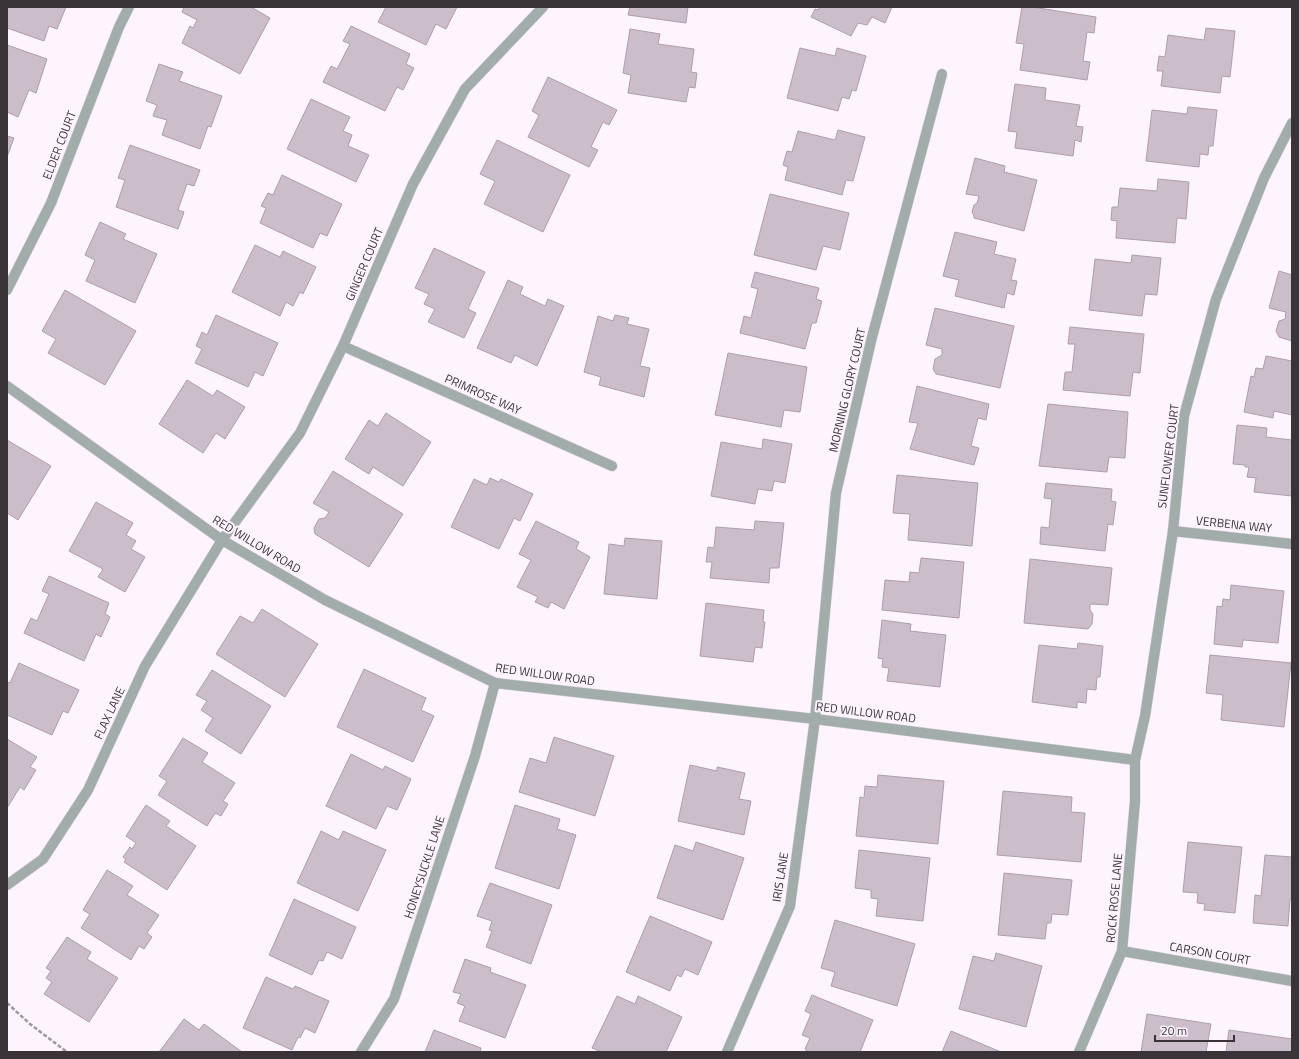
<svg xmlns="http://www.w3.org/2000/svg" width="1299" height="1059" font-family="'Titillium Web',sans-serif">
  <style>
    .building { fill: #ccbdcb; stroke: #ad9eac }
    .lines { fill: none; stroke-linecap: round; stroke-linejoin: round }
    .minor-casing { stroke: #dbd1da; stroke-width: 11 }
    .path { stroke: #9f979e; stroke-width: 2.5; stroke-dasharray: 4 2; stroke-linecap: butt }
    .minor { stroke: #a1acab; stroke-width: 10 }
    .labels { text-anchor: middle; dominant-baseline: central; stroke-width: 4; stroke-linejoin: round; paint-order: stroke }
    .street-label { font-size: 12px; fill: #3a3439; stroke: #fef4fd }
  </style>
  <rect width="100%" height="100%" fill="#fef4fd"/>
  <g class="building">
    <polygon points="7,7 66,7 57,29 49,26 44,41 7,28"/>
    <polygon points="184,7 251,7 270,18 240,74 182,43 190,26 193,28 197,20 182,12"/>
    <polygon points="386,7 457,7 446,29 436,24 426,45 378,22"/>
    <polygon points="630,7 688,7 686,23 628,15"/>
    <polygon points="820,7 892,7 885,23 872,17 867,25 858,23 851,36 811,17 815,9 818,10"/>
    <polygon points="1022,7 1032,7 1096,17 1094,33 1087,32 1083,61 1090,62 1087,80 1020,70 1024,44 1016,43"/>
    <polygon points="351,26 410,54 406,64 414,68 403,90 397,87 385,111 323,82 331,66 337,69 350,44 343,41"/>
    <polygon points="1206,28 1235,31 1230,77 1222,76 1220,93 1161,86 1163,71 1157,71 1159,56 1165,57 1168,35 1204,40"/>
    <polygon points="630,29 660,34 658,44 694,49 691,72 697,73 695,88 689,87 686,102 628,93 631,75 623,73"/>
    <polygon points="7,45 47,59 36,93 29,90 18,117 7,112"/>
    <polygon points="800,48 835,56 837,48 866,56 856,91 852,90 849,99 842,97 838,111 787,98"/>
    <polygon points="159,64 183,72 179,81 222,96 211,127 208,126 200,149 162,135 167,120 153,116 157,105 146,101"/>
    <polygon points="548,77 617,110 609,125 603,122 591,147 598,150 589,167 528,137 539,115 532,111"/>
    <polygon points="1015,84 1046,88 1045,100 1080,105 1076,126 1083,127 1081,142 1075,140 1073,156 1015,148 1017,132 1008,131"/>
    <polygon points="311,99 350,117 343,131 352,135 348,146 369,155 356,182 287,149"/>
    <polygon points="1188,107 1217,110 1213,146 1209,146 1208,155 1200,154 1199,167 1146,161 1152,110 1187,114"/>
    <polygon points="838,130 865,137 853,181 846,180 842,195 785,180 788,167 783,165 787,151 792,152 798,131 835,140"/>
    <polygon points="7,136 14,138 7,157"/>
    <polygon points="497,140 570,175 543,232 484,204 495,181 480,174"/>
    <polygon points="130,145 200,170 194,186 187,184 178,210 184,212 178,229 116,207 125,180 118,178"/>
    <polygon points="975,158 1005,166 1004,172 1037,180 1024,231 974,218 974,216 972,212 974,205 977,203 979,196 966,194"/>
    <polygon points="282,175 342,204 327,236 320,233 313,248 260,223 266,208 261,206 268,193 273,195"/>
    <polygon points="1158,179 1189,182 1186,219 1177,218 1175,243 1116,238 1117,221 1111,220 1112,207 1118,207 1120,188 1157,191"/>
    <polygon points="770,194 849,213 840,250 823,246 816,270 754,255"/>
    <polygon points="100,222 126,234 123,239 157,254 135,303 86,281 95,260 85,255"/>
    <polygon points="955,232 997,242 994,254 1016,259 1011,280 1017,281 1014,295 1007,293 1004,308 955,296 959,280 943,276"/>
    <polygon points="255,245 280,257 283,251 316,267 303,294 300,292 293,306 286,302 280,316 232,292"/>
    <polygon points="434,248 485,272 468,309 476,313 464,338 428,322 435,309 424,304 429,294 415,288"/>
    <polygon points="1132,255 1161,258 1157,295 1145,294 1142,316 1089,310 1095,259 1131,263"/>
    <polygon points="1279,271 1292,275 1292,341 1279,337 1276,331 1279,321 1285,319 1286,312 1269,308"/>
    <polygon points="755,272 819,288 816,299 822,301 816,323 812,323 805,349 740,333 744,316 751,318 758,289 751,287"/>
    <polygon points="508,280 523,287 520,294 545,306 548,299 564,306 537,366 515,355 511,363 477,348"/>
    <polygon points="65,290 136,331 105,385 48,353 56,339 42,331"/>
    <polygon points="935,308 1014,326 1000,388 936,374 933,369 935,359 942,355 942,349 926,345"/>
    <polygon points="216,315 278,343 263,376 255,372 248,387 195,363 202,349 196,346 202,332 207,335"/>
    <polygon points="615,315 629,318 627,324 649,329 640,366 650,368 644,397 599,385 601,377 584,372 598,316 613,321"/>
    <polygon points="1070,327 1144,334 1140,373 1133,372 1130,396 1063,390 1065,372 1072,372 1075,344 1068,344"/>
    <polygon points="728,353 807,367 800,412 784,410 781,427 715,415"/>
    <polygon points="1266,356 1292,361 1292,415 1274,411 1273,418 1244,412 1251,376 1254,377 1256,368 1263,369"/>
    <polygon points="187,380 213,396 217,390 245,407 225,439 216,433 203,453 159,424"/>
    <polygon points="917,386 989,404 986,420 978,418 971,446 979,448 974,465 910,449 918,423 909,422"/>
    <polygon points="1048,404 1128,412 1125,458 1109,457 1107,472 1039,466"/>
    <polygon points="386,413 431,442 403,486 373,467 369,474 345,459 369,420 378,426"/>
    <polygon points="1237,425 1267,428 1266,437 1292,440 1292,496 1254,492 1256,478 1247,477 1249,467 1245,467 1245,465 1233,464"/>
    <polygon points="763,439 792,444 785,483 774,481 772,491 758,489 755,504 711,496 721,442 762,449"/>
    <polygon points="7,440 51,466 18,520 7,513"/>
    <polygon points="333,471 403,514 369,567 315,534 314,528 319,519 325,518 329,512 313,503"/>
    <polygon points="897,475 978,483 972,546 908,540 910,514 893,513"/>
    <polygon points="490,478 499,482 501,479 533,494 520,521 514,518 499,549 451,527 474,479 487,485"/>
    <polygon points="1046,483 1112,489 1111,501 1116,502 1113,525 1108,524 1105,551 1040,544 1041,527 1049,528 1052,499 1044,498"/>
    <polygon points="96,502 133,523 126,535 136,541 131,549 145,557 125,592 98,577 103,569 69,551"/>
    <polygon points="536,521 579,542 576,549 590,557 564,609 551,602 548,608 535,602 538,597 517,587 531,560 519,554"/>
    <polygon points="755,521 784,523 779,568 770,568 769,583 710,578 712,562 706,562 708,547 714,548 716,527 754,530"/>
    <polygon points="625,538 662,541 657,599 604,594 609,544 624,546"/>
    <polygon points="921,558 964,562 959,618 882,610 885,580 909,582 910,572 919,573"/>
    <polygon points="1030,559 1112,568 1108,605 1090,604 1090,610 1093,614 1092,624 1088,629 1024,623"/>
    <polygon points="49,576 109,603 105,614 110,617 101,637 96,634 84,661 24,633 31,618 37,621 49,594 42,591"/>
    <polygon points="1231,585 1284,591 1278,643 1243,640 1242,647 1214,644 1217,606 1222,607 1223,599 1230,600"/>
    <polygon points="706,603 764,610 763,622 765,622 762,648 755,647 753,662 700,656"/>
    <polygon points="262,609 318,644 285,697 216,654 240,616 253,623"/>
    <polygon points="882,620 911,624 910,631 946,635 940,687 887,681 889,668 882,667 883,659 878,658"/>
    <polygon points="1078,643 1103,646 1100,677 1097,677 1096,690 1087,689 1086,703 1077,702 1077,708 1032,702 1039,645 1077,649"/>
    <polygon points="1210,655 1291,663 1284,727 1221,720 1223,695 1206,693"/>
    <polygon points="19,663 79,690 68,713 63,711 52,735 7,715 7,682 10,683"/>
    <polygon points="364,669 426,698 421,710 434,716 413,762 337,727"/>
    <polygon points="212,670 271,706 241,754 205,731 213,718 201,710 207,701 196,695"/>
    <polygon points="554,737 614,756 595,816 519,792 530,758 546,763"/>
    <polygon points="183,738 208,753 202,762 235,783 223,801 228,804 221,816 215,813 207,826 158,795 167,781 159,776"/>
    <polygon points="7,739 37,757 30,767 36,770 24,790 20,787 7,808"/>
    <polygon points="351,754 383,770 385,766 411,779 397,810 387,806 376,829 326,806"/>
    <polygon points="690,765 717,771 717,767 745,773 739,799 751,801 744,835 678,821"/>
    <polygon points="878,775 944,781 938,844 856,836 860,797 864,798 865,786 877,787"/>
    <polygon points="1003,791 1072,797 1071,812 1085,813 1081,862 997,855"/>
    <polygon points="146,805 170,821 166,826 196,846 167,890 124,862 126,859 123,857 130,847 132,849 136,843 126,836"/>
    <polygon points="515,805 560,819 557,829 576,835 559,889 495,868"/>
    <polygon points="321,831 339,840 343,831 386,850 358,911 297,883"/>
    <polygon points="696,842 744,858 723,920 657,898 675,845 693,851"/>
    <polygon points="1188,842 1242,847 1235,913 1204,910 1205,904 1197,903 1198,893 1183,892"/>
    <polygon points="859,850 930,858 923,921 876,916 878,899 871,898 871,890 855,888"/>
    <polygon points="1265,855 1292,857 1292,899 1290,899 1288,926 1253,923 1255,895 1261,896"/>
    <polygon points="107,870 133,886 127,895 159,915 147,933 152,937 144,949 139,946 131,960 81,928 90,914 83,910"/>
    <polygon points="1004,873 1072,880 1068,915 1052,914 1051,923 1047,923 1045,939 998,935"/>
    <polygon points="490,883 552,905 531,964 486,947 492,931 489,930 492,921 477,916"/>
    <polygon points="294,899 356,927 342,959 327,952 323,961 319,960 312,975 269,955"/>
    <polygon points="650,916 712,942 698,975 685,969 681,977 677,975 670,991 626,972"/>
    <polygon points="835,920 915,944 897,1006 831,986 835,972 821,968"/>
    <polygon points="67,937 91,952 87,959 118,978 89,1022 44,994 52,982 46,978 51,971 46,968"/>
    <polygon points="996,953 1042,966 1026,1027 959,1009 973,956 994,961"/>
    <polygon points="465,959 491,968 490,972 526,985 505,1038 459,1021 465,1006 457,1003 461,994 453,992"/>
    <polygon points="266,977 293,989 295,986 329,1001 315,1033 305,1028 300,1038 298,1037 292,1050 243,1028"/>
    <polygon points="812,995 873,1020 860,1052 808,1052 805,1049 810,1038 802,1035 811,1014 805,1011"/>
    <polygon points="617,996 635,1004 638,996 682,1017 666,1052 602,1052 592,1048"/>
    <polygon points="1147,1014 1211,1024 1206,1052 1141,1052"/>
    <polygon points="184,1019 199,1030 204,1024 242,1052 159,1052"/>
    <polygon points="434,1030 481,1048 480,1052 425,1052"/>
    <polygon points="1229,1030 1292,1039 1292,1052 1226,1052"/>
    <polygon points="951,1031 1001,1052 942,1052"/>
  </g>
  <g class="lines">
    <g class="minor-casing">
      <g id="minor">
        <polyline points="7,290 51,203 119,27 129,7"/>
        <polyline points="343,346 612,466"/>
        <polyline points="7,386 222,540 325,600 495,683 815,719 1135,760"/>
        <polyline points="1173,531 1292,544"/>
        <polyline points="7,885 43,859 88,790 145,666 222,540 300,433 343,346 413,184 465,89 543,7"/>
        <polyline points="1122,951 1292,981"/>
        <polyline points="361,1052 394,999 475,756 495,683"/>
        <polyline points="727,1052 790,906 815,719 836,493 871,341 942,74"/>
        <polyline points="1079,1052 1122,951 1135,801 1135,760 1145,716 1173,531 1184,416 1216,299 1264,178 1292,123"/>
      </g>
    </g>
    <polyline class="path" points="7,1003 30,1024 67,1052"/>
    <use href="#minor" class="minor"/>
  </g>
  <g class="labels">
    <g class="street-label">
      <text transform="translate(59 145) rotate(-69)">ELDER COURT</text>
      <text transform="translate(364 264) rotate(-67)">GINGER COURT</text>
      <text transform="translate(847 390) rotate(-77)">MORNING GLORY COURT</text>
      <text transform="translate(483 394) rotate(24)">PRIMROSE WAY</text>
      <text transform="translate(1168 456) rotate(-83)">SUNFLOWER COURT</text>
      <text transform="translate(1234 524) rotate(6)">VERBENA WAY</text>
      <text transform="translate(257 544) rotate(31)">RED WILLOW ROAD</text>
      <text transform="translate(545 674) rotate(8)">RED WILLOW ROAD</text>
      <text transform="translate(866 712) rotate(7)">RED WILLOW ROAD</text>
      <text transform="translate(109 713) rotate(-65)">FLAX LANE</text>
      <text transform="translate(424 867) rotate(-72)">HONEYSUCKLE LANE</text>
      <text transform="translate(780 877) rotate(-81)">IRIS LANE</text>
      <text transform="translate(1114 898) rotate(-85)">ROCK ROSE LANE</text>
      <text transform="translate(1210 953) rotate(10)">CARSON COURT</text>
    </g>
  </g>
  <rect width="1299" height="1059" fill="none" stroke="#3a3439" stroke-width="16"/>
  <path d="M1155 1035v6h79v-6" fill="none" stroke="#3a3439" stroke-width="2"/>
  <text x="1161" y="1035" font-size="12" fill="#3a3439" stroke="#fef4fd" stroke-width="3" paint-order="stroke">20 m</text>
</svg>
